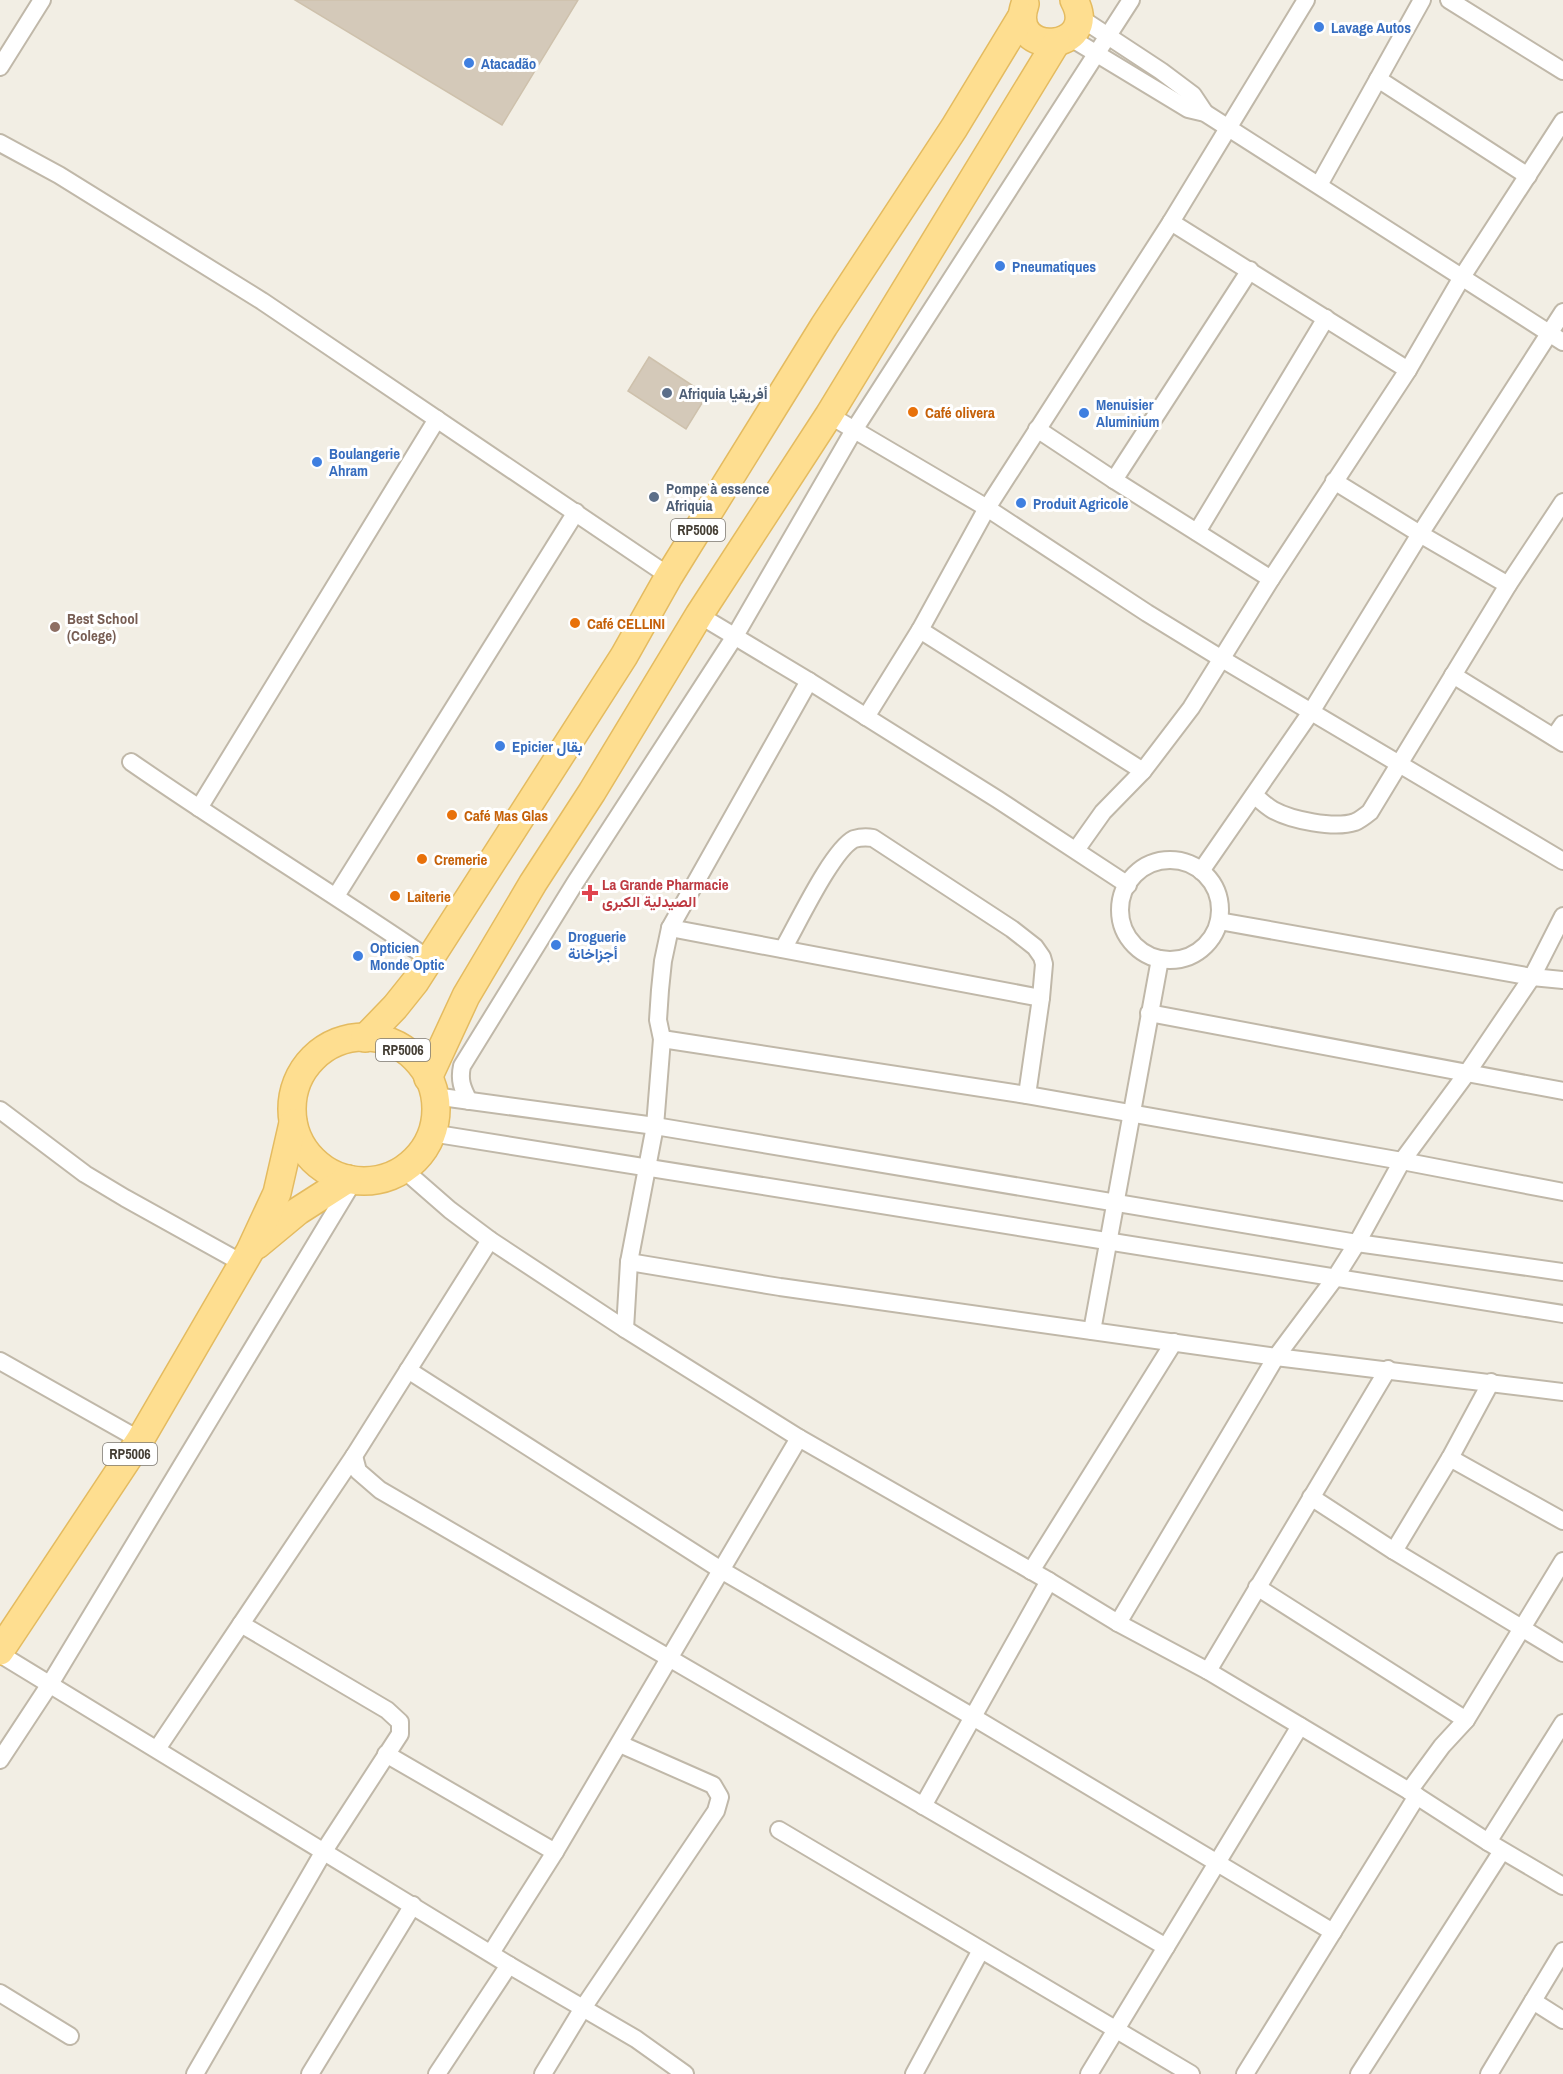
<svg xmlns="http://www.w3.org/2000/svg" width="1563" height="2074" font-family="'Archivo Narrow',Vazirmatn,sans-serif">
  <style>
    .building { fill: #d4c9b9; stroke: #cec1ac; stroke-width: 1.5 }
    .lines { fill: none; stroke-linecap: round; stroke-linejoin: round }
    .minor-casing { stroke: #c0b8a9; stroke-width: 20 }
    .primary-casing { stroke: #e4bb60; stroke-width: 30 }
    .minor { stroke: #fff; stroke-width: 16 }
    .primary { stroke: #fede90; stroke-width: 27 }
    .shop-dot { fill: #3f7fe0; stroke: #fff; stroke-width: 2 }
    .service-dot { fill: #5c6f8a; stroke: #fff; stroke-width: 2 }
    .food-dot { fill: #e8710a; stroke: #fff; stroke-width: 2 }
    .education-dot { fill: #8d6e63; stroke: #fff; stroke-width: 2 }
    .health-dot { fill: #e0444e; stroke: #fff; stroke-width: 2 }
    .labels { text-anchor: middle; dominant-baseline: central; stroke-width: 6; stroke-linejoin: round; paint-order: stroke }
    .shield { fill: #fff; stroke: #7c7871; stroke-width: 1.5 }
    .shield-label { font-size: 14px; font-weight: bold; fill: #443e34 }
    .shop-label { font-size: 15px; font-weight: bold; fill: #366cbe; stroke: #fff; text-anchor: start }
    .service-label { font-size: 15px; font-weight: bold; fill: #4e5e75; stroke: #fff; text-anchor: start }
    .food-label { font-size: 15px; font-weight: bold; fill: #c56008; stroke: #fff; text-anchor: start }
    .education-label { font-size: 15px; font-weight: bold; fill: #785e54; stroke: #fff; text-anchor: start }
    .health-label { font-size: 15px; font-weight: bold; fill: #be3a42; stroke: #fff; text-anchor: start }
  </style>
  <rect width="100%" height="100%" fill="#f2eee4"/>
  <g class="building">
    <polygon points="295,0 578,0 502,125"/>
    <polygon points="649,357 707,395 686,429 628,391"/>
  </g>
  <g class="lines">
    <g class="minor-casing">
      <g id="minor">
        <polyline points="1449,0 1563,71"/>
        <polyline points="1079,17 1161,71 1193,95 1205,113"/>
        <polyline points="1069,37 1188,109 1205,113 1563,342"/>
        <polyline points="0,67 42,0"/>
        <polyline points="1378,79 1528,176"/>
        <polyline points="0,143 59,175 262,301 669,576"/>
        <polyline points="1319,185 1422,0"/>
        <polyline points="1171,222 1408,370"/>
        <polyline points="829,415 987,508 1147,613 1222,659 1563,861"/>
        <polyline points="1037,429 1114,480 1271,579"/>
        <polyline points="1114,480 1250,270"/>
        <polyline points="1334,481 1420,534 1508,585"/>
        <polyline points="1197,532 1326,318"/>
        <polyline points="699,615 809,681 997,799 1128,885"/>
        <polyline points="920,630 1143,771"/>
        <polyline points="1453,675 1563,743"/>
        <polyline points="866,717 920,630 987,508 1171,222 1306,0"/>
        <polyline points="1554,737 1563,724"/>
        <path d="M131 762C229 830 331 892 429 959"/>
        <path d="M1254 795C1260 800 1266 806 1273 810 1291 820 1334 829 1355 822 1360 820 1365 816 1370 812L1508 585 1563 502"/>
        <polyline points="199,808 437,419"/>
        <polyline points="1076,850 1103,812 1143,771 1191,708 1271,579 1408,370 1462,277 1563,121"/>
        <circle cx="1170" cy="910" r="50"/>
        <polyline points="1201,871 1311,712 1420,534 1563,312"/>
        <polyline points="336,896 576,512"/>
        <polyline points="1219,921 1532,977 1563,980"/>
        <polyline points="670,928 1041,998"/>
        <path d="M783 949C797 925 832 850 854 839 861 837 867 837 873 838L1012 929 1035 947 1042 957 1044 964 1041 998 1027 1095"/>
        <polyline points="1149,1013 1563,1091"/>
        <polyline points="662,1039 1027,1095 1402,1161 1563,1192"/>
        <polyline points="434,1096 655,1126 1357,1243 1563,1272"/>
        <path d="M469 1101C462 1088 459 1080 462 1066L575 883 735 636 854 430 1131 0"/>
        <polyline points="0,1110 85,1174 125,1198 242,1263"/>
        <polyline points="431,1133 1563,1314"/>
        <polyline points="403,1169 450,1210 490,1240 625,1329 799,1438 1049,1581 1118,1623 1208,1671 1409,1791 1488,1842 1563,1886"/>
        <polyline points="629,1262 780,1287 1276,1357 1563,1392"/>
        <polyline points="625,1329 629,1262 655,1126 662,1039 658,1020 660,990 663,961 670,928 809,681"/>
        <polyline points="1092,1331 1160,959"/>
        <polyline points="0,1361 140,1440"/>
        <polyline points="408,1370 721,1570 973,1717 1333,1932"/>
        <polyline points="354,1456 358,1471 380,1490 1166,1947"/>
        <polyline points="1450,1458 1563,1521"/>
        <polyline points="1311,1497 1394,1551 1563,1653"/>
        <polyline points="1394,1551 1450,1458 1491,1382"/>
        <polyline points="1031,1571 1174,1342"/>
        <polyline points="1257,1587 1466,1720"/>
        <polyline points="1118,1623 1276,1357 1335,1278 1357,1243 1402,1161 1467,1073 1532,977 1563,916"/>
        <polyline points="0,1654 509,1965 636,2039 685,2074"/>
        <polyline points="1208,1671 1388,1369"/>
        <polyline points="157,1749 354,1456 490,1240"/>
        <polyline points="386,1754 555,1852"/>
        <polyline points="0,1760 50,1684 354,1180"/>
        <polyline points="1409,1791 1442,1746 1466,1720 1563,1561"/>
        <polyline points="923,1806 1049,1581"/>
        <polyline points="779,1830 1191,2074"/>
        <polyline points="1488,1842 1563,1723"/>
        <polyline points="491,1953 555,1852 799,1438"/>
        <polyline points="0,1993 70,2036"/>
        <polyline points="1533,2001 1563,2020"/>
        <polyline points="195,2074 324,1851 400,1734 400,1722 387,1710 241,1624"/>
        <polyline points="310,2074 413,1905"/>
        <polyline points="437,2074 509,1965"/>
        <polyline points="543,2074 583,2008 716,1811 720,1797 713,1785 620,1744"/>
        <polyline points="914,2074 981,1950"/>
        <polyline points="1089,2074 1300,1726"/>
        <polyline points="1245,2074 1417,1796"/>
        <polyline points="1359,2074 1502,1851"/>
        <polyline points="1489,2074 1563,1951"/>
      </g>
    </g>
    <g class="primary-casing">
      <g id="primary">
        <path d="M1025 4C1006 59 1102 52 1074 0"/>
        <circle cx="364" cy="1109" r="72"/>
        <polyline points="365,1038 395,1007 415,982 624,656 669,576 824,326 954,128 1022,16"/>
        <polyline points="428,1078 466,996 533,883 592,792 699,615 829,415 1056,43"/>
        <polyline points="257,1245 298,1211 348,1179"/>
        <polyline points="0,1651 140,1440 250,1251 277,1193 293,1123"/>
      </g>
    </g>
    <use href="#minor" class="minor"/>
    <use href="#primary" class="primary"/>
  </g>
  <g class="shop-dot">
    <circle cx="1319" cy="27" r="6"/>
    <circle cx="469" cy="63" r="6"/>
    <circle cx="1000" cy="266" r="6"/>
    <circle cx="1084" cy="413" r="6"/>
    <circle cx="317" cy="462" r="6"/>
    <circle cx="1021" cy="503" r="6"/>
    <circle cx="500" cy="746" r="6"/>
    <circle cx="556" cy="945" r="6"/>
    <circle cx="358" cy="956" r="6"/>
  </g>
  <g class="service-dot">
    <circle cx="667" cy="393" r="6"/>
    <circle cx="654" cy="497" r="6"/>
  </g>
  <g class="food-dot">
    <circle cx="913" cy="412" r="6"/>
    <circle cx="575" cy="623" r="6"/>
    <circle cx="452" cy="815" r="6"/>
    <circle cx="422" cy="859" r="6"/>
    <circle cx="395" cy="896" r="6"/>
  </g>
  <circle class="education-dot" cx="55" cy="627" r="6"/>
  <path class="health-dot" d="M587 884h6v6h6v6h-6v6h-6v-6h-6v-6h6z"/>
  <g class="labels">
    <g class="shield">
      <rect x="671" y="519" width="54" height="22" rx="4.5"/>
      <rect x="376" y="1039" width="54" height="22" rx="4.5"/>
      <rect x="103" y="1443" width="54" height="22" rx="4.5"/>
    </g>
    <g class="shield-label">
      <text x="698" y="530">RP5006</text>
      <text x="403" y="1050">RP5006</text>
      <text x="130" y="1454">RP5006</text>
    </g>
    <g class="shop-label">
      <text x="1331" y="27">Lavage Autos</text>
      <text x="481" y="63">Atacadão</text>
      <text x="1012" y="266">Pneumatiques</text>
      <text x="1096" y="404">Menuisier<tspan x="1096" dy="17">Aluminium</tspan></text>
      <text x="329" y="453">Boulangerie<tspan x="329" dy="17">Ahram</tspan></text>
      <text x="1033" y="503">Produit Agricole</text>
      <text x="512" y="746">Epicier بقال</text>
      <text x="568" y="936">Droguerie<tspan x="568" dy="17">أجزاخانة</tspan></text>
      <text x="370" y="947">Opticien<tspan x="370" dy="17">Monde Optic</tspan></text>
    </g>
    <g class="service-label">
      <text x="679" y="393">Afriquia أفريقيا</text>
      <text x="666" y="488">Pompe à essence<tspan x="666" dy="17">Afriquia</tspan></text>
    </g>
    <g class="food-label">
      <text x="925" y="412">Café olivera</text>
      <text x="587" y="623">Café CELLINI</text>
      <text x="464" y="815">Café Mas Glas</text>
      <text x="434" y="859">Cremerie</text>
      <text x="407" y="896">Laiterie</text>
    </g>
    <g class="education-label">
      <text x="67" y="618">Best School<tspan x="67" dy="17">(Colege)</tspan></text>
    </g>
    <g class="health-label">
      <text x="602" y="884">La Grande Pharmacie<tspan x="602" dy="17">الصيدلية الكبرى</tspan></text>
    </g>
  </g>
</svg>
